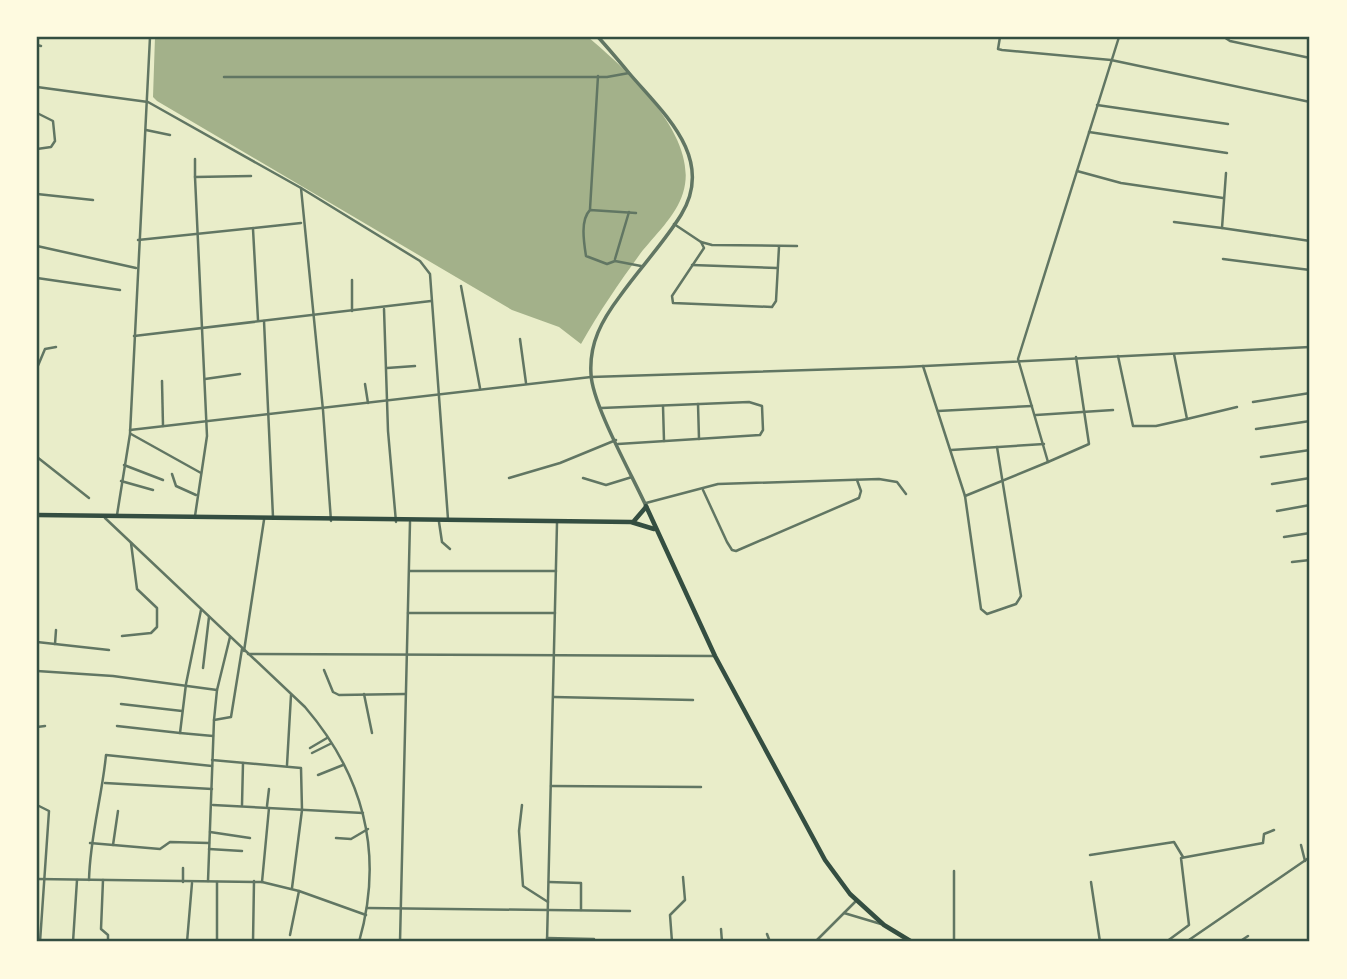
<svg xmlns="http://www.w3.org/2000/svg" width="1347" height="979" font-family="'Source Sans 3',sans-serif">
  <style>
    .water { fill: #a3b18a }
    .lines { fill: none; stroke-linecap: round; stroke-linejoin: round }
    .minor { stroke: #617663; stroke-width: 2.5 }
    .tertiary { stroke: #617663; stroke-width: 3.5 }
    .primary { stroke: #344e41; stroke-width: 4.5 }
    .neatline { fill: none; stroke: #344e41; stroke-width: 2.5 }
  </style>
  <rect width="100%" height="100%" fill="#e9edc9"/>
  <path class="water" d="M155 37H588C626 69 701 137 683 193 676 216 654 236 640 254 619 283 599 312 581 344L559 327 512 310 157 101 153 97Z"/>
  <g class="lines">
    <g class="minor">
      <polyline points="1000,37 998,49 1002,50 1111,60 1310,102"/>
      <polyline points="1224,37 1230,41 1310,58"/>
      <polyline points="37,45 41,46"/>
      <polyline points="224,77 607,77 629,73"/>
      <polyline points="37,87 148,102 301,188 420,261 430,274 448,519"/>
      <polyline points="1097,105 1228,124"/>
      <polyline points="37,113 53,121 55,141 51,147 37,149"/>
      <polyline points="146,130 170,135"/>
      <polyline points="1089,132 1227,153"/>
      <polyline points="195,159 195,177"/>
      <polyline points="1077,171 1121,183 1223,198"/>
      <polyline points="1226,173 1222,228 1310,241"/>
      <polyline points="301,188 323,410 331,521"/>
      <polyline points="37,194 93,200"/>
      <polyline points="590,209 598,76"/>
      <path d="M636 213 590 210C580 220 584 243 586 256L607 264 615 261 641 266"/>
      <polyline points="1174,222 1222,228"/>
      <polyline points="674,224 701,242 712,245 797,246"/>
      <polyline points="253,229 258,320"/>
      <polyline points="138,240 301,223"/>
      <polyline points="701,242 704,248 672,296 673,303 772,307 776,301 779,247"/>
      <polyline points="37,246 136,268"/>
      <polyline points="615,259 629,212"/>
      <polyline points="1223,259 1310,270"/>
      <polyline points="692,265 777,268"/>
      <polyline points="37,278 120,290"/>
      <polyline points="352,280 352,311"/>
      <polyline points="461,286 480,388"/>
      <polyline points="384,309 388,431 396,522"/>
      <polyline points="264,321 273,517"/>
      <polyline points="134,336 431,301"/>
      <polyline points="520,339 526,383"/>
      <polyline points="1174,354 1187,419 1237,407"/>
      <polyline points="1118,356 1133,426 1156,426 1187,419"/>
      <polyline points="923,366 965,496 981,609 987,614 1016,604 1021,596 997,447"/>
      <polyline points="37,368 45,349 56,347"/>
      <polyline points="387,368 415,366"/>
      <polyline points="205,379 240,374"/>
      <polyline points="162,381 163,426"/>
      <polyline points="365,384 368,403"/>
      <polyline points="1253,402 1310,393"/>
      <polyline points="698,404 699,439"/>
      <polyline points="663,406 664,441"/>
      <polyline points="601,408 749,402 762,406 763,430 760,435 618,444"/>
      <polyline points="938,411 1032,406"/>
      <polyline points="1036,415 1113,410"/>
      <polyline points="1256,429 1310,421"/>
      <polyline points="130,430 591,377 904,367 1310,347"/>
      <polyline points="131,434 201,473"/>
      <polyline points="951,450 1044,444"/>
      <polyline points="37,457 89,498"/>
      <polyline points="1261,457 1310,450"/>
      <polyline points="1048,462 1089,444 1076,357"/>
      <polyline points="124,465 163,480"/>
      <polyline points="172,474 176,486 196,495"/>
      <polyline points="509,478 560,463 616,440"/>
      <polyline points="583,478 606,485 632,477"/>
      <polyline points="121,481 153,490"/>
      <polyline points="1272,484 1310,478"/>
      <polyline points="703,490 727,542 732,550 736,551 859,498 861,491 857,480"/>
      <polyline points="965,496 1048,462 1018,359 1119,37"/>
      <polyline points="646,503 718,484 879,479 897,482 906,494"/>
      <polyline points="1277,511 1310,505"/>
      <polyline points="117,515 130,434 150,37"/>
      <polyline points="195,516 207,436 195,177 251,176"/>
      <path d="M105 518 305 707C364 776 384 855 359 942"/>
      <polyline points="439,522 442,542 450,549"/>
      <polyline points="1284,537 1310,533"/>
      <polyline points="1292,562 1310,560"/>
      <polyline points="410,571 556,571"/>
      <polyline points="408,613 555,613"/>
      <polyline points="122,636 151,633 157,627 157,608 137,589 131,543"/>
      <polyline points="37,642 109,650"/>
      <polyline points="55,644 56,630"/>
      <polyline points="244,651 264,520"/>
      <polyline points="248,654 714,656"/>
      <polyline points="203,668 209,617"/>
      <polyline points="324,670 333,692 339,695 405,694"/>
      <polyline points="37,671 113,676 217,690"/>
      <polyline points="364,694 372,733"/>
      <polyline points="554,697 693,700"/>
      <polyline points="121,704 182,711"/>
      <polyline points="214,720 231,717 242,649"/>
      <polyline points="117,726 180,733 186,684 201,610"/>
      <polyline points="37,727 45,726"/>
      <polyline points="180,733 213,736"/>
      <polyline points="310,748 327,738"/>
      <polyline points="312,753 330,744"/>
      <polyline points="212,760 301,768 302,810 292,888"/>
      <polyline points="287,765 291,695"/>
      <polyline points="318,775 343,765"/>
      <polyline points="105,783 212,789"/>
      <polyline points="551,786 701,787"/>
      <polyline points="37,805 49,811 40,942"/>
      <polyline points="213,805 363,813"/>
      <polyline points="242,805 243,763"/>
      <polyline points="522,805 519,831 523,886 548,902"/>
      <polyline points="267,806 269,789"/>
      <polyline points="210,832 250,838"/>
      <polyline points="336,838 351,839 368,829"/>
      <polyline points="90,843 160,849 170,842 209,843"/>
      <polyline points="113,845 118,811"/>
      <polyline points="1301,845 1305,861"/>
      <polyline points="209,849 242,851"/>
      <polyline points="1090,855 1174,842 1183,857"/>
      <polyline points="37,879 262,882 299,891 366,915"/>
      <path d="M89 880C90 836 102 797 106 755L212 766"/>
      <polyline points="103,880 101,929 108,935 108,942"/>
      <polyline points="208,881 214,720 217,690 230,637"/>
      <polyline points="183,882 183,868"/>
      <polyline points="217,882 217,942"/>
      <polyline points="262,882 269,808"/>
      <polyline points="549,882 581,883 581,910"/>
      <polyline points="1091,882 1100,942"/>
      <polyline points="367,908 630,911"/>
      <polyline points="844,913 881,924"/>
      <polyline points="721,929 722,942"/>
      <polyline points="767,934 770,942"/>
      <polyline points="290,935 299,891"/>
      <polyline points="547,938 594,939"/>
      <polyline points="73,942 77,880"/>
      <polyline points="187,942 192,883"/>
      <polyline points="253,942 254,881"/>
      <polyline points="400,942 410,522"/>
      <polyline points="547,942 557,523"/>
      <polyline points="672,942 670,915 685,900 683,877"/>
      <polyline points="815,942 857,900"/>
      <polyline points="954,942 954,871"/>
      <polyline points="1166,942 1189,925 1181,858 1263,843 1264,834 1274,830"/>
      <polyline points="1186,942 1310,857"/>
      <polyline points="1239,942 1248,936"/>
    </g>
    <path class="tertiary" d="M598 37C609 49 619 61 629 73 663 113 716 158 681 215 663 244 639 269 620 296 602 320 589 343 591 374 592 404 632 475 646 506"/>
    <g class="primary">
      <polyline points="646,506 715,656 825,860 850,894 884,925 912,942"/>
      <polyline points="37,515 631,522 654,529"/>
      <polyline points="634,521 646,507"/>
    </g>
  </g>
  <rect width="1347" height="979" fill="none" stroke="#fefae0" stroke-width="77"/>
  <rect x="38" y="38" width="1270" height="902" class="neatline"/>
</svg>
